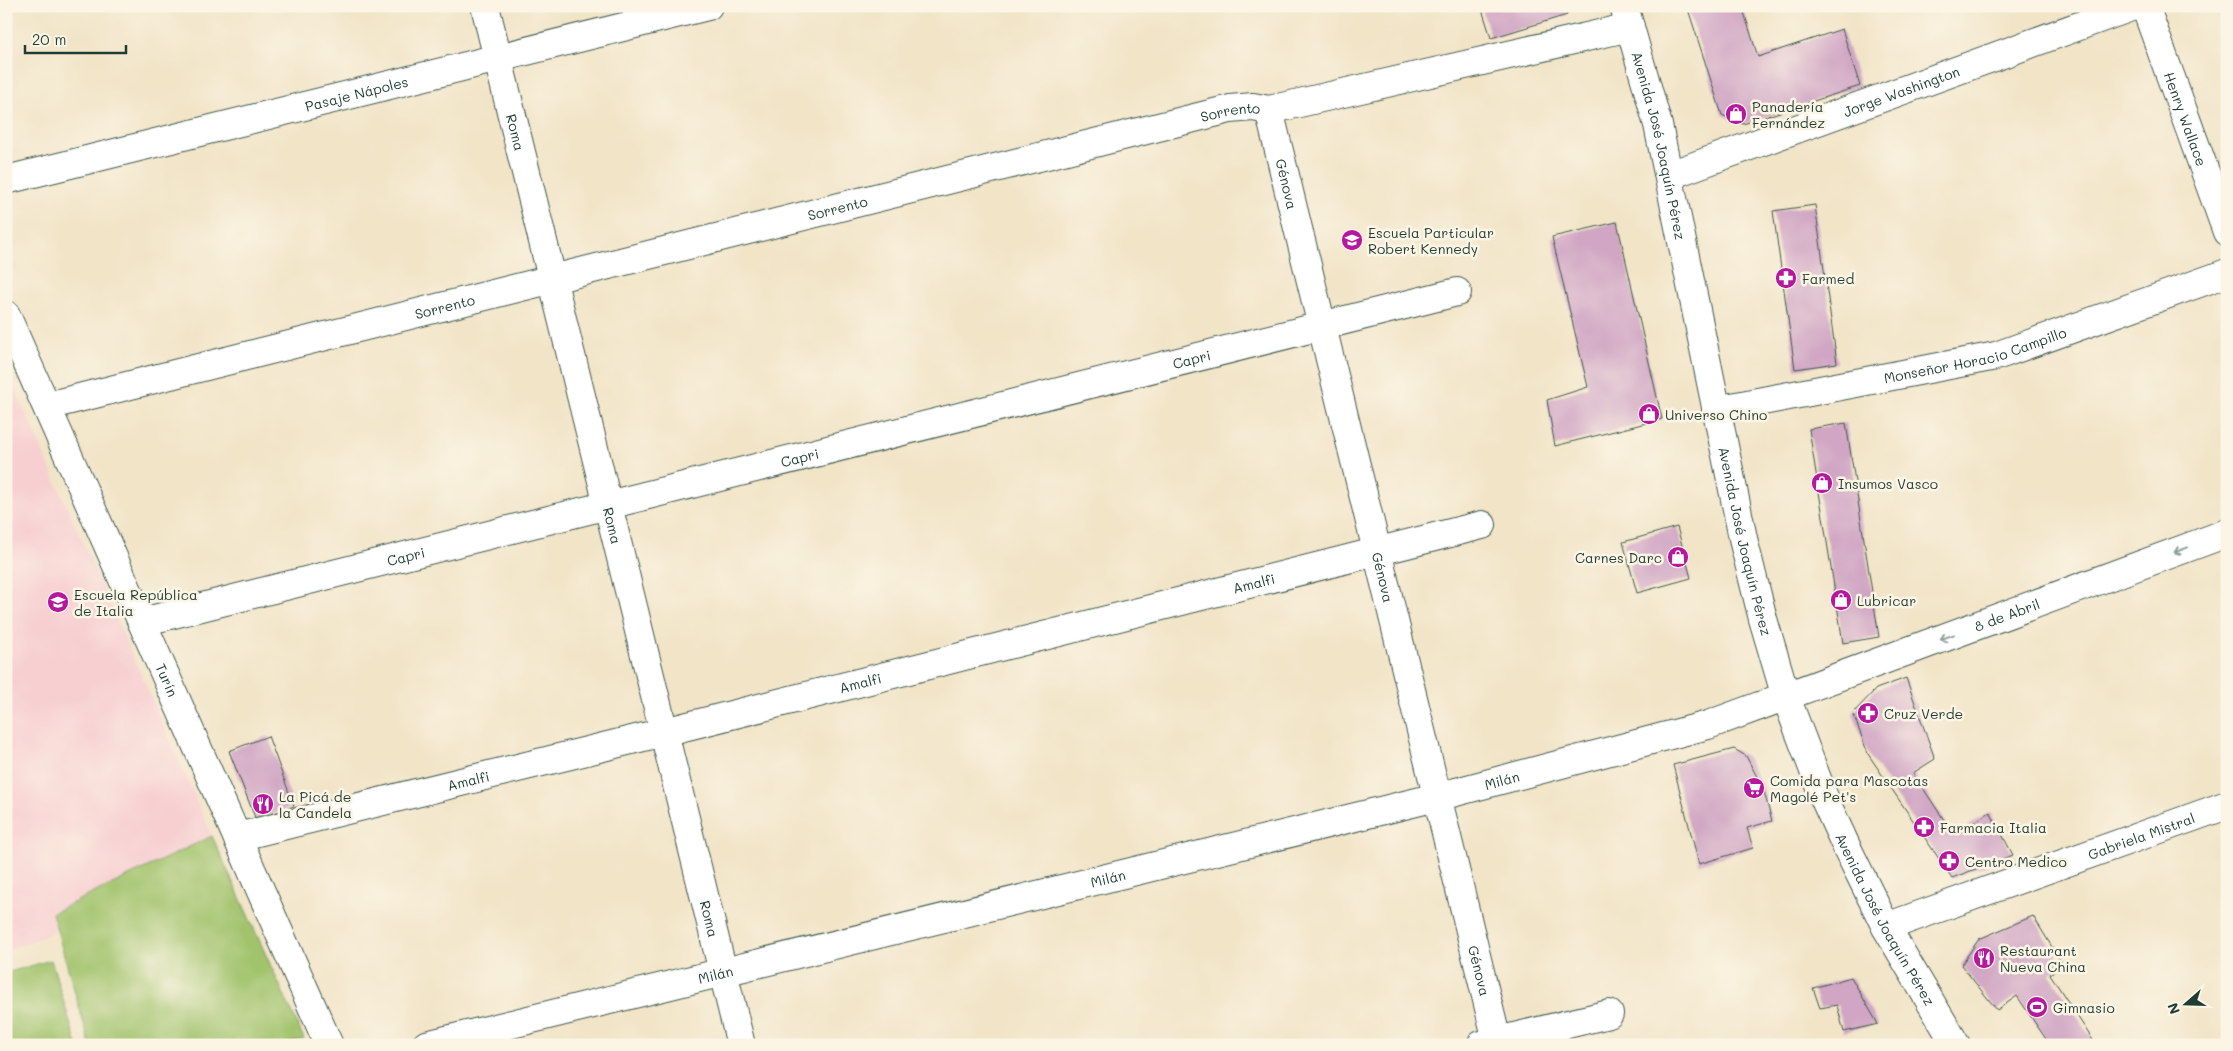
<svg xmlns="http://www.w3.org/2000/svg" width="2233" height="1051" font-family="Mali,sans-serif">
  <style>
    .built { fill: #f7cfd1 }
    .green { fill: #a1c36c; stroke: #608050 }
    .building { fill: #d0a6c4 }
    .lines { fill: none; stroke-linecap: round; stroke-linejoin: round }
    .street-casing { stroke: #3e564a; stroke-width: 30 }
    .primary-casing { stroke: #3e564a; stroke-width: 30 }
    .street { stroke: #fff; stroke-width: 28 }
    .primary { stroke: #fff; stroke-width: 28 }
    .oneway { stroke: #8f9e9a }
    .labels { text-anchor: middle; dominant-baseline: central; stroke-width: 5; stroke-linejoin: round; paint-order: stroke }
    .street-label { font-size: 14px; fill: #1f3d34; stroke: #fcf5e5 }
    .poi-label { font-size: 14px; fill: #1f3d34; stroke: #fcf5e5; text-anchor: start }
  </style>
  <rect width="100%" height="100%" fill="#fcf5e5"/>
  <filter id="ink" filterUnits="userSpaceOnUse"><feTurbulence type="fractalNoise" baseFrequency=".02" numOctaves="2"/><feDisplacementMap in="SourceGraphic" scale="10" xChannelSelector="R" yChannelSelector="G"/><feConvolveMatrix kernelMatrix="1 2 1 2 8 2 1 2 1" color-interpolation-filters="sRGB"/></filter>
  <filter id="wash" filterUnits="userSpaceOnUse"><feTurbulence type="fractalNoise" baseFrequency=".0096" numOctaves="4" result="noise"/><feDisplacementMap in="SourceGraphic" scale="20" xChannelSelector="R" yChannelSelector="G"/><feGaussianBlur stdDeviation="1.12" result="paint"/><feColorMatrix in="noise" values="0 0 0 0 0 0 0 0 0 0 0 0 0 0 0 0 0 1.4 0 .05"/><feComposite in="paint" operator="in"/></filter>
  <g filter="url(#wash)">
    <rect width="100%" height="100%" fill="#f1e4c7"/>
    <polygon class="built" points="6,368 212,836 52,913 55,932 6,951"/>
    <g class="green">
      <polygon points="212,836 304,1039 281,1045 90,1045 52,913"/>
      <polygon points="51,960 77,1045 9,1045 6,1037 6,973"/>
    </g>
    <g id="blocks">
      <g class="building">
        <polygon points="1481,6 1565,6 1567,15 1491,38"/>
        <polygon points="1687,6 1749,6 1743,9 1758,57 1842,29 1860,86 1743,124 1722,115"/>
        <polygon points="1815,205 1837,363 1795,369 1773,211"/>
        <polygon points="1617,222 1662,419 1555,446 1547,400 1588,387 1552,237"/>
        <polygon points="1846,423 1879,637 1843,643 1809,429"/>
        <polygon points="1677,527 1691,578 1637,593 1623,542"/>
        <polygon points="1906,678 1935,759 1913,773 1954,835 1990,812 2013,855 1952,878 1868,754 1853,713 1876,689"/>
        <polygon points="268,736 294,806 256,820 229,751"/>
        <polygon points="1734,749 1746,756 1763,788 1772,821 1747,828 1753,848 1699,864 1673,765"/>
        <polygon points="2033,916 2063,965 2050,974 2096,1045 2050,1045 2017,996 1997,1010 1961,965 1979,939"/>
        <polygon points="1851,977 1878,1024 1844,1032 1837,1005 1820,1008 1813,988"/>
      </g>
    </g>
  </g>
  <g filter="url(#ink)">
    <use href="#blocks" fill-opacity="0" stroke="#3e564a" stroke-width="1"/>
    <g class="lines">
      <g class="street-casing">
        <g id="street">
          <path id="s1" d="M485 6 741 1045"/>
          <path id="s2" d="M2145 6 2227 232"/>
          <path id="s3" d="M1269 110 1498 1045"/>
          <path id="s4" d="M1670 175 2134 6"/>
          <path id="s5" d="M6 180 708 6"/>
          <path id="s6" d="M6 315 329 1045"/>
          <path id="s7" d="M47 406 1230 109 1253 107 1269 110 1630 27"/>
          <path id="s8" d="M1716 410 1996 356 2227 273"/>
          <path id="s9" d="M142 622 1457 292"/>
          <path id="s10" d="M237 837 664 732 1482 525"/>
          <path id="s11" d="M1886 927 2227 805"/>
          <path id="s12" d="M426 1045 1437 797 1708 725 2227 533"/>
          <polyline points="1481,1045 1609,1014"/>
        </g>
      </g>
      <g class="primary-casing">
        <g id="primary">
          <path id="s13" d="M1624 6 1658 125 1744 543 1763 619 1786 697 1825 800 1846 846 1886 927 1956 1045"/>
        </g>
      </g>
      <use href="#street" class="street"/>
      <use href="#primary" class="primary"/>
    </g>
    <defs><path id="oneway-shaft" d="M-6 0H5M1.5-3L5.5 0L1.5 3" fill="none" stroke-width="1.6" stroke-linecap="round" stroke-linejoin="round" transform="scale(1.25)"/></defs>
    <g class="oneway">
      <use href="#oneway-shaft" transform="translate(2181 550) rotate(160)"/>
      <use href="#oneway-shaft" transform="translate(1947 637) rotate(160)"/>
    </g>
  </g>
  <defs>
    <g id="shop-disc" transform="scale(1.125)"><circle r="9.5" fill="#b5179e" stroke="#fcf5e5"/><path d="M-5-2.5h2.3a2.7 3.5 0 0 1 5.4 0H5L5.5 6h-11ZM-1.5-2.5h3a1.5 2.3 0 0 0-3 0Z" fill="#fff"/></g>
    <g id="school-disc" transform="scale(1.125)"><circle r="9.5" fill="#b5179e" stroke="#fcf5e5"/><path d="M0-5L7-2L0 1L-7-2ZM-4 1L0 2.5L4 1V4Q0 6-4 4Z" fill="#fff"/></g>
    <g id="pharmacy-disc" transform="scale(1.125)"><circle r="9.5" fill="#b5179e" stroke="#fcf5e5"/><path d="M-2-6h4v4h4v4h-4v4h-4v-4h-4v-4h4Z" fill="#fff"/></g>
    <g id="supermarket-disc" transform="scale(1.125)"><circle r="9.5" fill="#b5179e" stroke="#fcf5e5"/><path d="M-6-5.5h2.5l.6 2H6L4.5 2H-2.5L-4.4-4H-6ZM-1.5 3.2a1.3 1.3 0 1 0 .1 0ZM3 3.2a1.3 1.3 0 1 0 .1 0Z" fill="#fff"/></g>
    <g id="restaurant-disc" transform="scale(1.125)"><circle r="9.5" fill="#b5179e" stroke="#fcf5e5"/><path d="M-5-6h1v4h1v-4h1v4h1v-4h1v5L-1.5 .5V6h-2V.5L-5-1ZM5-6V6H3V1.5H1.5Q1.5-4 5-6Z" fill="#fff"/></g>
    <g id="stadium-disc" transform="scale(1.125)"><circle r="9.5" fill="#b5179e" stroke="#fcf5e5"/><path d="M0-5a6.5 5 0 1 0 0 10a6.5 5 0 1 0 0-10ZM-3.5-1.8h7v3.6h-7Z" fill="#fff"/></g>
  </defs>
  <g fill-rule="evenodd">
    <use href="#shop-disc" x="1736" y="114"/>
    <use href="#school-disc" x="1352" y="240"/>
    <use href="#pharmacy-disc" x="1786" y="278"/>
    <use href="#shop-disc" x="1649" y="414"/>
    <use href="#shop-disc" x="1822" y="483"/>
    <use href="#shop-disc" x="1678" y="557"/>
    <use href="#shop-disc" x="1841" y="600"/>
    <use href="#school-disc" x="58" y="602"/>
    <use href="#pharmacy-disc" x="1868" y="713"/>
    <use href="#supermarket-disc" x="1754" y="788"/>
    <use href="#restaurant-disc" x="263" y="804"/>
    <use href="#pharmacy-disc" x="1924" y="827"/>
    <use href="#pharmacy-disc" x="1949" y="861"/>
    <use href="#restaurant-disc" x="1984" y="958"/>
    <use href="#stadium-disc" x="2037" y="1007"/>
  </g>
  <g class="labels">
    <g class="street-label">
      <text stroke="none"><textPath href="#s4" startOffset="246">Jorge Washington</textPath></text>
      <text stroke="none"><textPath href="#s5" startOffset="361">Pasaje Nápoles</textPath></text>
      <text stroke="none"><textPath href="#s7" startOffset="1220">Sorrento</textPath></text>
      <text stroke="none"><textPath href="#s2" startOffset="120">Henry Wallace</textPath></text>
      <text stroke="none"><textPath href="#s1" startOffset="130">Roma</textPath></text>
      <text stroke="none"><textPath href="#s13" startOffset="144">Avenida José Joaquín Pérez</textPath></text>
      <text stroke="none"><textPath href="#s3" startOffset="76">Génova</textPath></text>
      <text stroke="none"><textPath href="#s7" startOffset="815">Sorrento</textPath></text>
      <text stroke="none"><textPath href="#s7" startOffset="410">Sorrento</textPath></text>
      <text stroke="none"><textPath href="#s8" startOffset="265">Monseñor Horacio Campillo</textPath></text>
      <text stroke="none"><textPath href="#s9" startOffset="1082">Capri</textPath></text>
      <text stroke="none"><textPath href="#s9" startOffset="678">Capri</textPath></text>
      <text stroke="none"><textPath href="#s1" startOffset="535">Roma</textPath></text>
      <text stroke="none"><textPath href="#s13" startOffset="549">Avenida José Joaquín Pérez</textPath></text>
      <text stroke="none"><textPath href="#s9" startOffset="272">Capri</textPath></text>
      <text stroke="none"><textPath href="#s3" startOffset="481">Génova</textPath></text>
      <text stroke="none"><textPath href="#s10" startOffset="1048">Amalfi</textPath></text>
      <text stroke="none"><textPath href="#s12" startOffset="1640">8 de Abril</textPath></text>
      <text stroke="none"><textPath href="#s6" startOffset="399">Turín</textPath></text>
      <text stroke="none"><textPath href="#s10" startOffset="642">Amalfi</textPath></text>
      <text stroke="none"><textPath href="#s10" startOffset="238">Amalfi</textPath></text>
      <text stroke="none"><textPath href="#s12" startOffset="1108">Milán</textPath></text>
      <text stroke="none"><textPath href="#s11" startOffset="271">Gabriela Mistral</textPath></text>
      <text stroke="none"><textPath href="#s12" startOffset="702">Milán</textPath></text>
      <text stroke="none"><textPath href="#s1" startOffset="940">Roma</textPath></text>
      <text stroke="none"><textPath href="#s13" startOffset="954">Avenida José Joaquín Pérez</textPath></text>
      <text stroke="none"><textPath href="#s3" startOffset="886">Génova</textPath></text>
      <text stroke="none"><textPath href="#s12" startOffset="298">Milán</textPath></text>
    </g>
    <g class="poi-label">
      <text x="1752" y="106">Panadería<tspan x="1752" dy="16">Fernández</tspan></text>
      <text x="1368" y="232">Escuela Particular<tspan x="1368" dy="16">Robert Kennedy</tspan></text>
      <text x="1802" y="278">Farmed</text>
      <text x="1665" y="414">Universo Chino</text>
      <text x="1838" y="483">Insumos Vasco</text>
      <text x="1662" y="557" text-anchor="end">Carnes Darc</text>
      <text x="74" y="594">Escuela República<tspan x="74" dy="16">de Italia</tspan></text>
      <text x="1857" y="600">Lubricar</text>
      <text x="1884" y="713">Cruz Verde</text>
      <text x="1770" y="780">Comida para Mascotas<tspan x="1770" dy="16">Magolé Pet's</tspan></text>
      <text x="279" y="796">La Picá de<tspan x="279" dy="16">la Candela</tspan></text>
      <text x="1940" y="827">Farmacia Italia</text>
      <text x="1965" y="861">Centro Medico</text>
      <text x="2000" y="950">Restaurant<tspan x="2000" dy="16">Nueva China</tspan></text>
      <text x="2053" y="1007">Gimnasio</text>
    </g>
  </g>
  <rect width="2233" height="1051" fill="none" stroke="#fcf5e5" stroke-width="25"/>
  <g transform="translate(2186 1004) rotate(250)" stroke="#fcf5e5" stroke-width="4" paint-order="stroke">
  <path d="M0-4L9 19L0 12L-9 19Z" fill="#1f3d34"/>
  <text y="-8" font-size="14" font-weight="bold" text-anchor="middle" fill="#1f3d34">N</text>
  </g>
  <path d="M25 45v8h101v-8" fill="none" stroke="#1f3d34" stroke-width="2.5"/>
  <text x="32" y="45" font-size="15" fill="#1f3d34" stroke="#fcf5e5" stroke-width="4" paint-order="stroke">20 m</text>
</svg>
